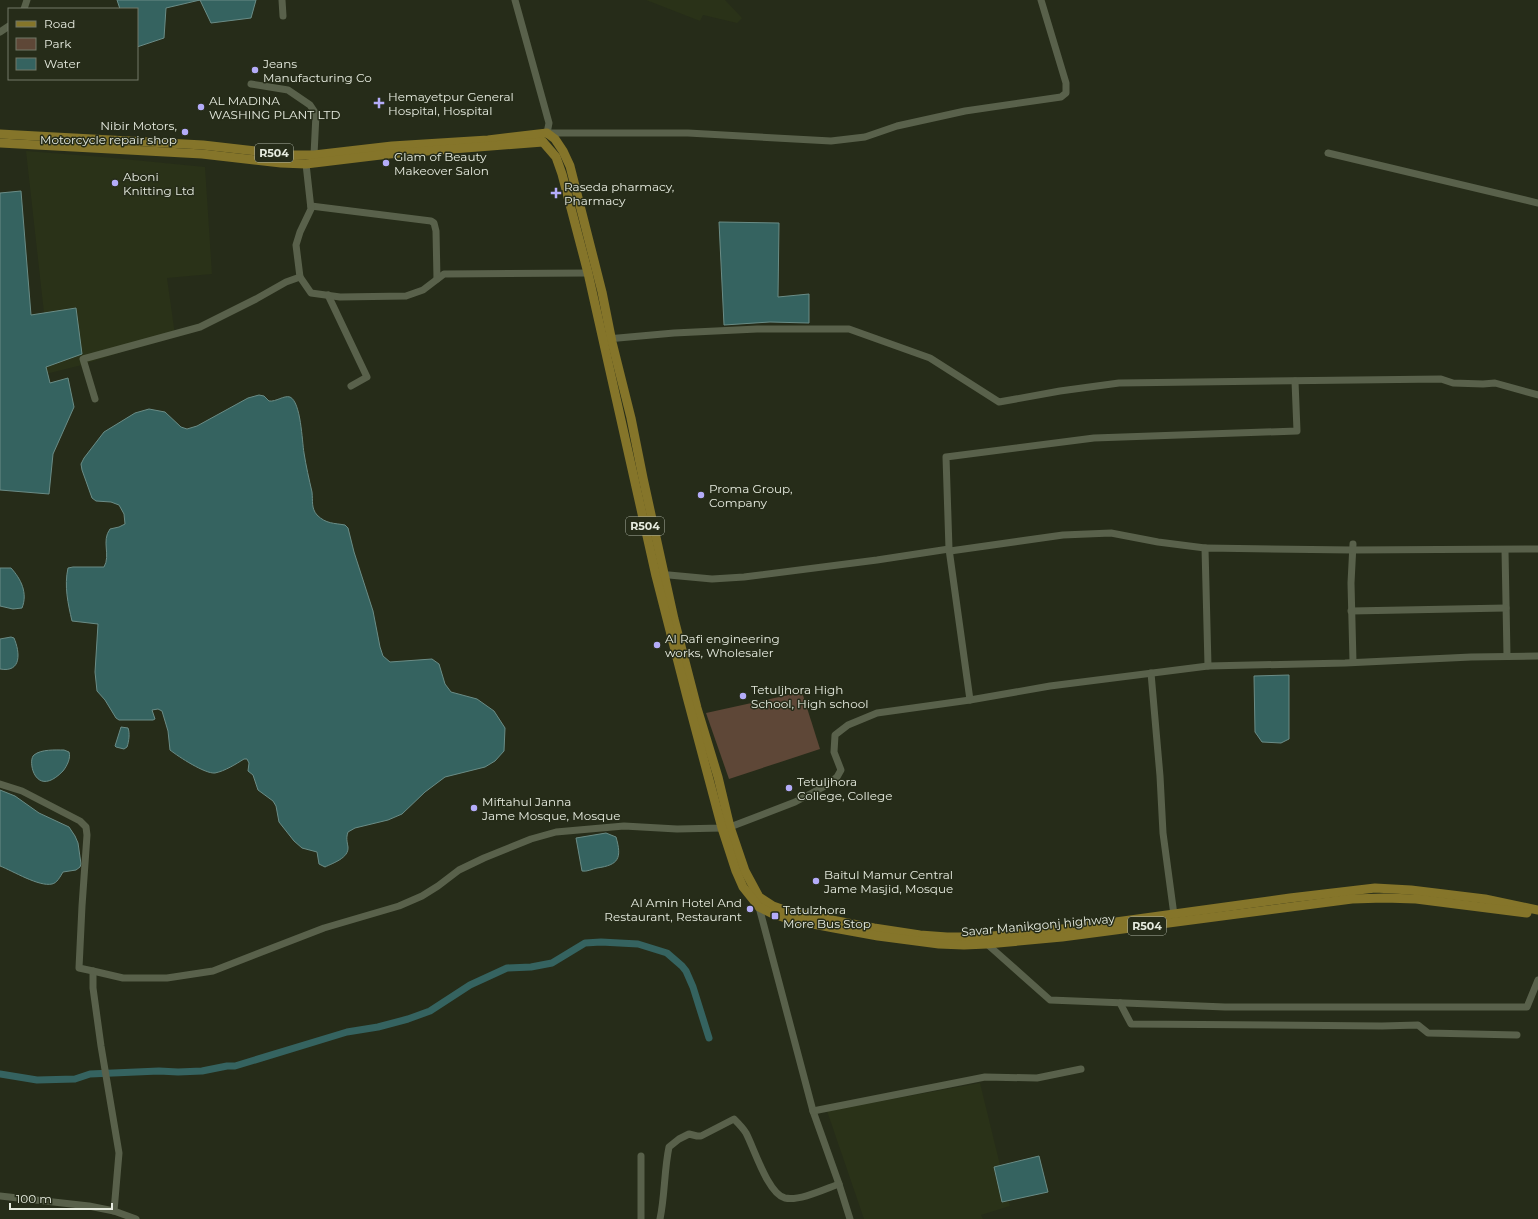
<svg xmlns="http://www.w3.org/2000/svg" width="1538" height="1219" font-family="Montserrat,sans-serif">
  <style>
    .built { fill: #2a3218 }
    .green { fill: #5e4737 }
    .water { fill: #356360; stroke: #6a8c86 }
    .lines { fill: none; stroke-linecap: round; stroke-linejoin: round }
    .canal { stroke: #356360; stroke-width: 7 }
    .minor { stroke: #59614b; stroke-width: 7 }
    .major { stroke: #85752a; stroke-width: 9 }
    .poi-dot { fill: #b4acf9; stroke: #262c19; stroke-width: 1.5 }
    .labels { text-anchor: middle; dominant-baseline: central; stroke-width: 3; stroke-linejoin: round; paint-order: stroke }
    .shield { fill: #262c19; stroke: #acb2a4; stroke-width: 1 }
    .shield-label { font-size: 11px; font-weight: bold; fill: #e6ebdf }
    .poi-label { font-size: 12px; fill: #e6ebdf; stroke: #262c19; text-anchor: start }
    .street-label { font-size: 12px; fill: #e6ebdf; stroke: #262c19 }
  </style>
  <rect width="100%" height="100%" fill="#262c19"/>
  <g class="built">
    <polygon points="646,0 725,0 742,18 737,23 703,15 700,21"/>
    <polygon points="26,151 103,157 205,167 212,274 167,278 175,335 78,366 34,377 15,315 44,313"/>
    <polygon points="980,1083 1010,1206 981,1215 983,1219 864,1219 827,1111"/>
  </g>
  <polygon class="green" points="802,692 820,749 729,779 706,713"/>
  <g class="water">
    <polygon points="117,0 200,0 166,8 164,38 137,47 137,9 120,9"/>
    <polygon points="200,0 256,0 251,18 211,23"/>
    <polygon points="21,191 31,315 76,308 82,354 46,367 50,383 68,378 74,407 53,454 49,494 0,490 0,193"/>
    <polygon points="719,222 779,223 778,297 809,294 809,323 770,322 724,325"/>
    <path d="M259 395 264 396 269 401C276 402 284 395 290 397 301 402 302 441 304 453 306 466 309 479 312 492 313 501 311 508 317 515 326 524 334 523 345 525L348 528 354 552 373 611 380 647 383 656 390 662 432 659 439 664 445 684 451 692 477 699 494 711 505 728 504 751 495 761 485 767 445 777 425 792 402 814 388 820 355 828 348 832C346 838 347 841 348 847 349 858 333 863 325 867L319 864 317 852 302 848 294 841 279 822 276 806 273 801 258 790 253 775 248 771 249 763 247 759H244C236 764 225 771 215 773 205 774 179 757 170 750L168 731 162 711 158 709 152 710 155 719 153 720H119L116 718 105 700 97 691 95 672 98 624 72 621C68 604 64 586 68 568L73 567H104C111 555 101 541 110 529L119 527 125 524 124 514 119 505 111 502 96 501 92 498 82 470 81 464 84 458 104 432 135 413 149 409 165 412 181 427 187 429 197 426 248 398Z"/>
    <path d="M0 568H11C21 579 28 593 22 608L13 609 0 606Z"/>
    <path d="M11 637 14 638C20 652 22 673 0 669V639Z"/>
    <polygon points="1289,675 1289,739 1281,743 1262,742 1255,732 1254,676"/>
    <path d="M121 727 128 728C130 733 129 741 127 747L124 749 116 747 115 746Z"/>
    <path d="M64 750 69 752C71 758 67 766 63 771 35 800 27 760 34 755 41 749 56 750 64 750Z"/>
    <path d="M0 790 15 796 39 813 69 827 75 836 78 843 81 864 80 867 76 870 63 872C60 877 57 883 52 884 39 887 13 871 0 866Z"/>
    <path d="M606 833 616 837C622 858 619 865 597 868 592 869 587 872 582 871L576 838Z"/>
    <polygon points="1039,1156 1048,1192 1002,1202 994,1167"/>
  </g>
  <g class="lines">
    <polyline class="canal" points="0,1074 37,1080 75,1079 90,1074 159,1071 178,1072 202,1071 227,1066 235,1066 347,1032 378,1027 408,1019 430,1011 470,985 507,968 531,967 552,963 585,943 601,942 638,944 667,953 682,966 686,971 693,987 709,1038"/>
    <g class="minor">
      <polyline points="282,0 283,16"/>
      <polyline points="515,0 549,123 547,133 688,133 831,141 865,137 897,126 965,111 1061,97 1066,93 1066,83 1041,0"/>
      <polyline points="24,9 27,0"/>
      <polyline points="0,32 9,26"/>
      <polyline points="251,84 288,90 310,105 316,114 314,155"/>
      <polyline points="1328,153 1538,203"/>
      <polyline points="311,206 431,221 434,223 436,231 437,279"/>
      <polyline points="300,277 296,245 300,232 311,209 306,164"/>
      <polyline points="328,295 367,377 351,386"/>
      <polyline points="607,339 674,333 757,329 849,329 930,358 999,402 1060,391 1119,383 1441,379 1453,383 1483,384 1495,383 1538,395"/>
      <polyline points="95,399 83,359 200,327 256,299 286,282 300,277 311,293 340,297 406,296 423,290 444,274 588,273"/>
      <polyline points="1505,550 1507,656"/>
      <polyline points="950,551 1063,535 1111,533 1158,542 1205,548"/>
      <polyline points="660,575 669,575 712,579 744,577 877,560 949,549"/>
      <polyline points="1351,611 1506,608"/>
      <polyline points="1353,662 1351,583 1353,544"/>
      <polyline points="1208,666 1205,548 1352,550 1538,549"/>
      <polyline points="1151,673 1160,776 1163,833 1174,915"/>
      <polyline points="970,700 949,549 946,457 1094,438 1297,431 1295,381"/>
      <polyline points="0,784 22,791 80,821 86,827 87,835 82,906 79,968 93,971 93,988 101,1046 119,1153 114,1211"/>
      <polyline points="759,903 759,907 813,1111 839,1184 850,1219"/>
      <polyline points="987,944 1050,1000 1225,1007 1527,1007 1538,980"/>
      <polyline points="93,971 123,978 167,978 213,971 324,928 399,906 422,896 438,886 459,870 484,858 531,839 556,832 624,826 677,829 722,828 730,827 795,802 827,785 837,777 841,770 834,752 835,735 848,725 877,713 970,700 1050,686 1208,666 1345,663 1471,657 1538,656"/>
      <polyline points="1120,1003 1131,1024 1382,1026 1418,1025 1428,1033 1517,1035"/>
      <polyline points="813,1111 985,1077 1037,1078 1081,1069"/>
      <polyline points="0,1196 89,1206 114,1211 136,1219"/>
      <polyline points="641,1219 641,1156"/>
      <path d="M660 1219C665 1195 664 1171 669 1147L679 1139 689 1134 697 1136H701L734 1119C738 1123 743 1128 746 1133 754 1148 768 1194 785 1198 800 1201 825 1189 839 1184"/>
    </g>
    <g class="major">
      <polyline points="0,134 203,145 291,155 314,155 392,146 488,140 547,133 555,139 563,151 570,166 602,292 612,342 631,418 643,478 674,619 697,708 718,777 730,827 745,871 759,897 773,906 790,912 821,918 874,928 920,935 947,937 982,937 1072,928 1290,898 1375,888 1411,890 1485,899 1538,910"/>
      <polyline points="543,142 556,157 562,174 588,273 656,576 687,697 722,828 736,871 743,887 759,907 773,914 792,920 834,928 878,936 939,944 964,945 987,944 1062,937 1352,899 1384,898 1416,899 1527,913"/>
      <polyline points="0,143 202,154 281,163 306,164 389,154 543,142"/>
    </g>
  </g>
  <g class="poi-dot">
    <circle cx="255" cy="70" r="4"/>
    <path d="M377 97h4v4h4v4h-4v4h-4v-4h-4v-4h4z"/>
    <circle cx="201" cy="107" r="4"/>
    <circle cx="185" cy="132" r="4"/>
    <circle cx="386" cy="163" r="4"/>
    <circle cx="115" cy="183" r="4"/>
    <path d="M554 187h4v4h4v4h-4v4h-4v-4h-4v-4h4z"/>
    <circle cx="701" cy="495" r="4"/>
    <circle cx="657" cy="645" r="4"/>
    <circle cx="743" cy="696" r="4"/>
    <circle cx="789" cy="788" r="4"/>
    <circle cx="474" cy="808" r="4"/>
    <circle cx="816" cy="881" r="4"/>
    <circle cx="750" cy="909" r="4"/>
    <rect x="771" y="912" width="8" height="8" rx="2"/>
  </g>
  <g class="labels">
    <g class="shield">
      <rect x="255" y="144" width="38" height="18" rx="3"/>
      <rect x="626" y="517" width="38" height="18" rx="3"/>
      <rect x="1128" y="917" width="38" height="18" rx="3"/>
    </g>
    <g class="shield-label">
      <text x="274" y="153">R504</text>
      <text x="645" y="526">R504</text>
      <text x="1147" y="926">R504</text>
    </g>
    <g class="poi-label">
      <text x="263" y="63">Jeans<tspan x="263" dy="14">Manufacturing Co</tspan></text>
      <text x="388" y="96">Hemayetpur General<tspan x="388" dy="14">Hospital, Hospital</tspan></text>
      <text x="209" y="100">AL MADINA<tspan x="209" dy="14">WASHING PLANT LTD</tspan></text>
      <text x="177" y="125" text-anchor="end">Nibir Motors,<tspan x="177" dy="14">Motorcycle repair shop</tspan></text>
      <text x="394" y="156">Glam of Beauty<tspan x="394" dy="14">Makeover Salon</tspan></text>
      <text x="123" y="176">Aboni<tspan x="123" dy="14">Knitting Ltd</tspan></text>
      <text x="564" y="186">Raseda pharmacy,<tspan x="564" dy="14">Pharmacy</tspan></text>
      <text x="709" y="488">Proma Group,<tspan x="709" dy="14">Company</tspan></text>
      <text x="665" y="638">Al Rafi engineering<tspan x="665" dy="14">works, Wholesaler</tspan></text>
      <text x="751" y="689">Tetuljhora High<tspan x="751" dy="14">School, High school</tspan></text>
      <text x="797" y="781">Tetuljhora<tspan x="797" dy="14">College, College</tspan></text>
      <text x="482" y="801">Miftahul Janna<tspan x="482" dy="14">Jame Mosque, Mosque</tspan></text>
      <text x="824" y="874">Baitul Mamur Central<tspan x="824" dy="14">Jame Masjid, Mosque</tspan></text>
      <text x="742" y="902" text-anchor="end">Al Amin Hotel And<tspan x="742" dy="14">Restaurant, Restaurant</tspan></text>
      <text x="783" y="909">Tatulzhora<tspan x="783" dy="14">More Bus Stop</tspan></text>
    </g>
    <g class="street-label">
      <text transform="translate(1038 925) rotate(-5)">Savar Manikgonj highway</text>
    </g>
  </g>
  <rect x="8" y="8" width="130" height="72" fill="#262c19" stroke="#737868"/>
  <rect x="16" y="21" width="20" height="6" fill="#85752a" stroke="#737868"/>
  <text x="44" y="28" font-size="12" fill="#e6ebdf">Road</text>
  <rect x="16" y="38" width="20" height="12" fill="#5e4737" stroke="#737868"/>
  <text x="44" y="48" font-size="12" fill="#e6ebdf">Park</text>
  <rect x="16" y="58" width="20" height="12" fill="#356360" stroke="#737868"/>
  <text x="44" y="68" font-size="12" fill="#e6ebdf">Water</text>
  <path d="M10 1203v6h102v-6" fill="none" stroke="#e6ebdf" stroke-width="2"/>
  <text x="16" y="1203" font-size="12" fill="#e6ebdf" stroke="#262c19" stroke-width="3" paint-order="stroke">100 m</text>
</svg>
